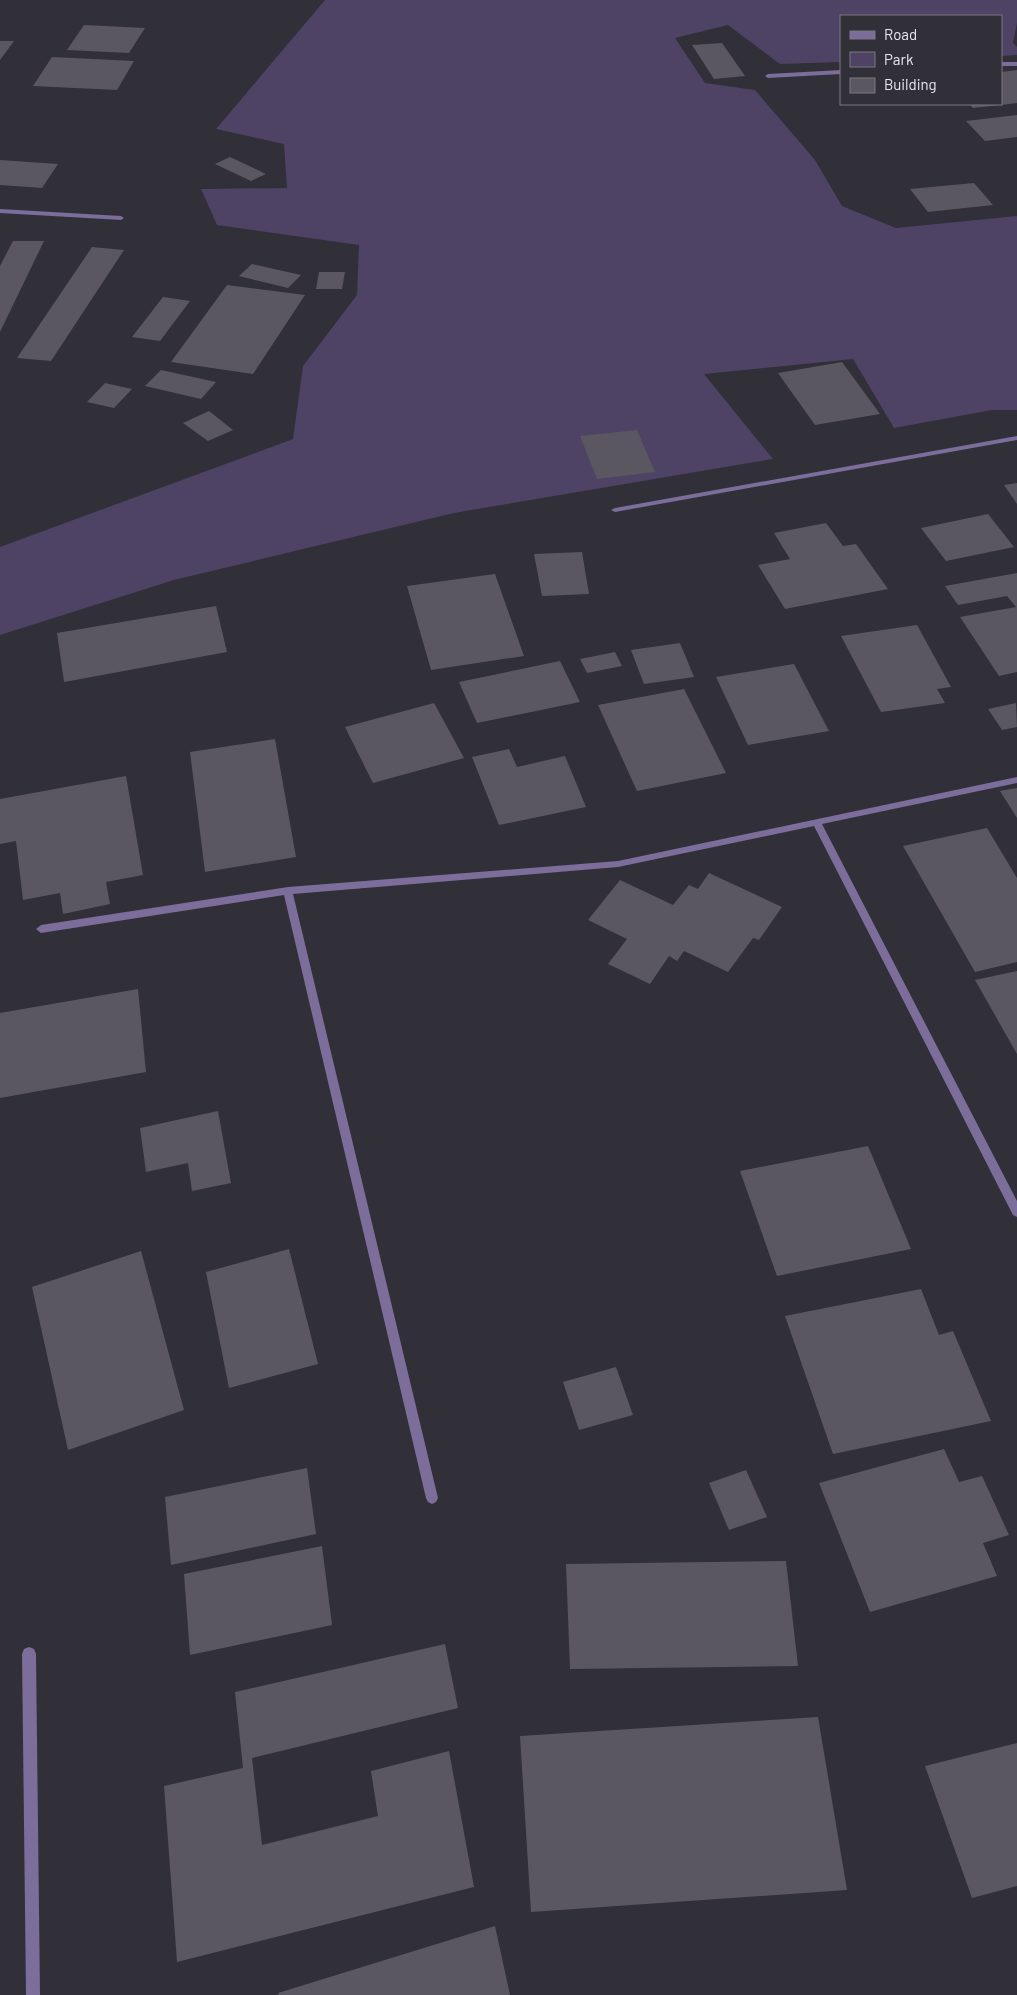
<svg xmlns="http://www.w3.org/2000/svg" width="1017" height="1995" font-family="Barlow,sans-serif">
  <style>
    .green { fill: #4e4265 }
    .building { fill: #5a5760 }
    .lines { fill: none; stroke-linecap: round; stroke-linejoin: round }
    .minor { fill: #7c6d9a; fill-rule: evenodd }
  </style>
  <rect width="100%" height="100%" fill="#312f37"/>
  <polygon class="green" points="325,0 1017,0 1017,23 1013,43 1017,47 1017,55 1001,56 1001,16 841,16 841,62 780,64 728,25 675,38 705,83 755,90 815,160 842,206 896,228 1017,216 1017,410 992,410 894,428 853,359 704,374 773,459 454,513 174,580 0,635 0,547 293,439 303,366 357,295 359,245 217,225 201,189 287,188 284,144 216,129"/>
  <g class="building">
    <polygon points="84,25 145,28 129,53 67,50"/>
    <polygon points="0,41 14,41 0,60"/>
    <polygon points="722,43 745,76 714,79 692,45"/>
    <polygon points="52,57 134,61 117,90 33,86"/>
    <polygon points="1017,70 1017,103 1001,105 1001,72"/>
    <polygon points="969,104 1001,104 1001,105 973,108"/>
    <polygon points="1017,115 1017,137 985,141 966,121"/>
    <polygon points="230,157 266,174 251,181 215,164"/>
    <polygon points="0,160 58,164 42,188 0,185"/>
    <polygon points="974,183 993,205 928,212 910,189"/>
    <polygon points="13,241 44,241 0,332 0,266"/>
    <polygon points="92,247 124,250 51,361 17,358"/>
    <polygon points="252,264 301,275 288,288 239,276"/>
    <polygon points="319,272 345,272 342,289 316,289"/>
    <polygon points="227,285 305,295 253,374 171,362"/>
    <polygon points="163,297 190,301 160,341 132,337"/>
    <polygon points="842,362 880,414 815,425 778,373"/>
    <polygon points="161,370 216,382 201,399 145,386"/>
    <polygon points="105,383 132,389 114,408 87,402"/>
    <polygon points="209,411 233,430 208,441 183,423"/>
    <polygon points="637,430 655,472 597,479 580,436"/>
    <polygon points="1017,483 1017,504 1004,485"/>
    <polygon points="988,514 1014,547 946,561 921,528"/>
    <polygon points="826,523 843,546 856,544 888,589 785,609 758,565 790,559 774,533"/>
    <polygon points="582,552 589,594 542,596 534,554"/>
    <polygon points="1017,573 1017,672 999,676 960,617 1016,607 1007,596 958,605 945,586"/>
    <polygon points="495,574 524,656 431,670 407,586"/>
    <polygon points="216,606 227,652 64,682 57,633"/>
    <polygon points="917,625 951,687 937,689 945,703 881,712 841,636"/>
    <polygon points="680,643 694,677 644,684 631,650"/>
    <polygon points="615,652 622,666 587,673 580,659"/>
    <polygon points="560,661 580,702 477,723 459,682"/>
    <polygon points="794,664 829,731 748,745 716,677"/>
    <polygon points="684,689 726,773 637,791 598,705"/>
    <polygon points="434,703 464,758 373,783 345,727"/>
    <polygon points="1016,703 1017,727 1002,730 988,709"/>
    <polygon points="275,739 296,857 205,872 190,752"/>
    <polygon points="509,749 517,767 565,756 586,807 499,825 472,757"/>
    <polygon points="126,776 143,875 106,882 110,904 63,914 60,893 23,900 16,841 0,844 0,799"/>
    <polygon points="1017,788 1017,818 1000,791"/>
    <polygon points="987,828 1017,878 1017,962 975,972 903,846"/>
    <polygon points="709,873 782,907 759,940 753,938 728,972 684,951 677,961 669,956 650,984 608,964 627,939 588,920 620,880 673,905 689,885 698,889"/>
    <polygon points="1017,971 1017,1054 975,980"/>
    <polygon points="138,989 146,1072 0,1098 0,1013"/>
    <polygon points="218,1111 231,1183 192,1191 188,1163 146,1172 140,1128"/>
    <polygon points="868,1146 911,1249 777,1276 740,1171"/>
    <polygon points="289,1249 318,1364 229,1388 206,1272"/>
    <polygon points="141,1251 184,1410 68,1450 32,1287"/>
    <polygon points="921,1289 939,1335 953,1331 991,1421 833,1454 785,1316"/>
    <polygon points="616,1367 633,1415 579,1430 563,1382"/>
    <polygon points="944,1449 959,1482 982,1476 1009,1535 983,1543 997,1576 870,1612 819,1483"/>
    <polygon points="307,1468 316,1534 171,1565 165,1497"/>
    <polygon points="746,1470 767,1517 729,1530 709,1483"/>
    <polygon points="322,1546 332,1625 190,1655 184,1574"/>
    <polygon points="786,1561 798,1666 570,1669 566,1564"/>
    <polygon points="445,1644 458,1708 252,1758 262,1845 378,1816 371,1771 449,1751 474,1887 177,1962 164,1786 243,1768 235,1692"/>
    <polygon points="818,1717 847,1890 531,1912 520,1736"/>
    <polygon points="1017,1743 1017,1886 972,1898 925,1766"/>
    <polygon points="495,1926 510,1995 279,1995 278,1993"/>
  </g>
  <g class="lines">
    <g class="minor">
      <rect x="1001" y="62" width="16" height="4"/>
      <polygon points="841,70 841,74 768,78 765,76 768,74"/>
      <polygon points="0,209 121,216 124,218 121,220 0,213"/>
      <polygon points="1017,436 1017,440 615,512 611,510 615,508"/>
      <polygon points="1017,777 1017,783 822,824 1017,1201 1017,1217 1013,1215 814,826 618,867 293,894 438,1498 436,1502 432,1504 428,1502 426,1498 284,895 41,933 36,929 41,925 288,887 618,861"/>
      <polygon points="29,1647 34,1649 36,1654 40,1995 26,1995 22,1654 24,1649"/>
    </g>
  </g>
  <rect x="840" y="15" width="162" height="90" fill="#312f37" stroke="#7b7980"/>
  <rect x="850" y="31" width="25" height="8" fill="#7c6d9a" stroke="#7b7980"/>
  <text x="884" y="40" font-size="15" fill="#eae8ee">Road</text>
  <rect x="850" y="52" width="25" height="15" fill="#4e4265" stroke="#7b7980"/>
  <text x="884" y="65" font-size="15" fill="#eae8ee">Park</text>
  <rect x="850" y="78" width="25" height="15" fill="#5a5760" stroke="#7b7980"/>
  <text x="884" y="90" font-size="15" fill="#eae8ee">Building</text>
</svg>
